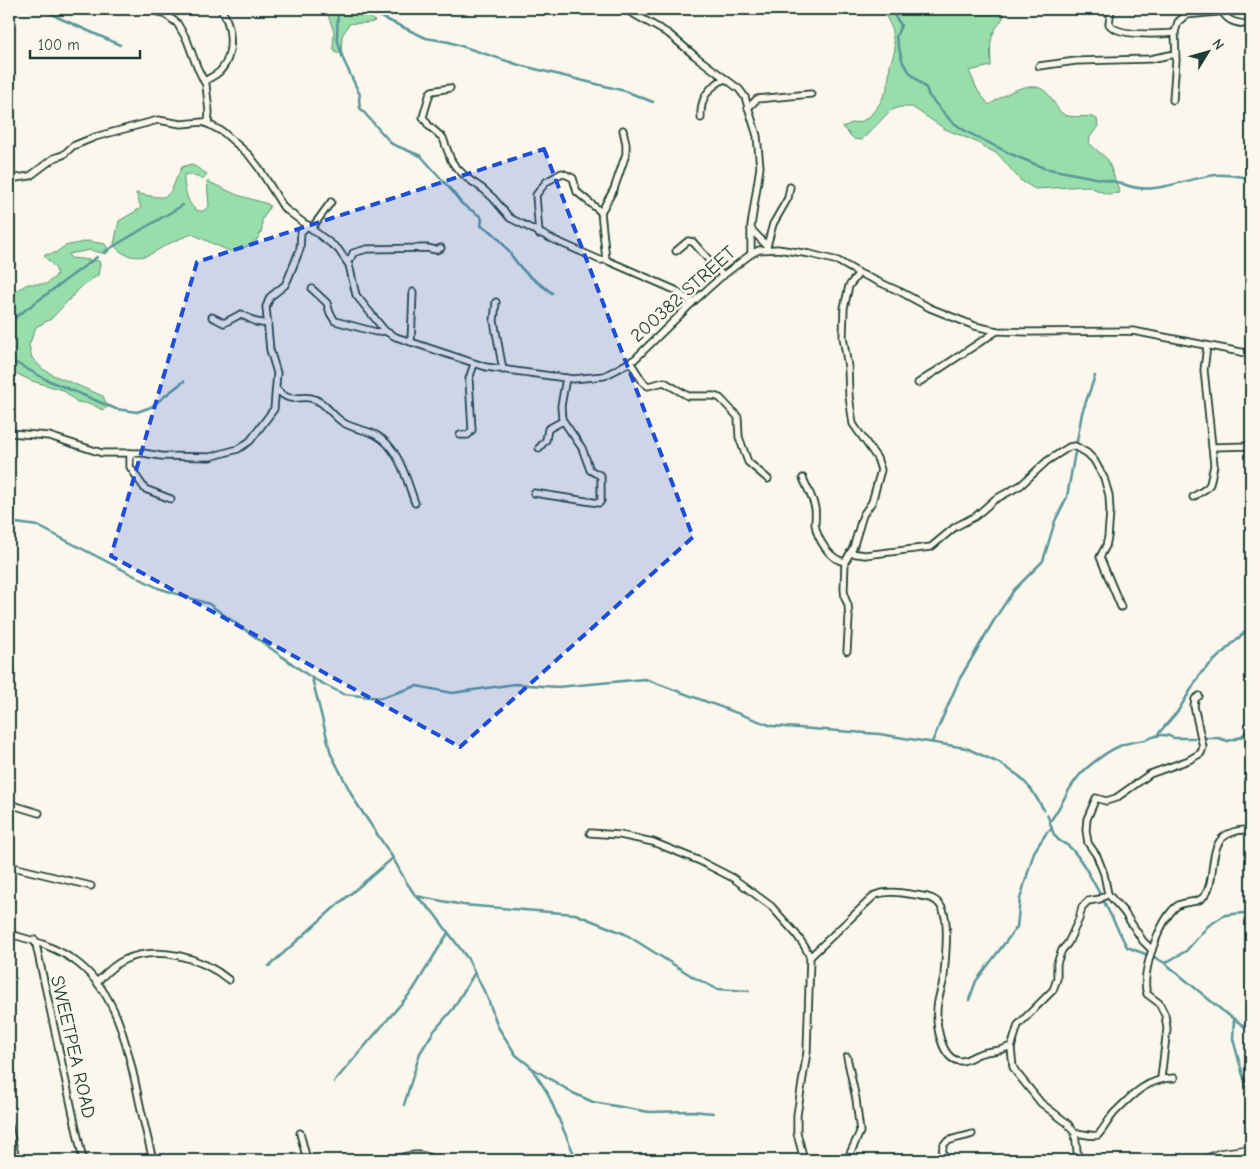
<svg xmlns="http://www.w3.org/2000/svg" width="1260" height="1169" font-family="'Comic Neue',sans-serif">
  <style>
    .green { fill: #98deab; stroke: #5c8e70 }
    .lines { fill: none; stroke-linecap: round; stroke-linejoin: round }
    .stream { stroke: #599599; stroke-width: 2.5 }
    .street-casing { stroke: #1f3d34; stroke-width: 9 }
    .secondary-casing { stroke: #1f3d34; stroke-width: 11 }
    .street { stroke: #fbf7ec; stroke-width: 5.5 }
    .secondary { stroke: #fbf7ec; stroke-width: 8 }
    .marked { fill: #1d4ed8; fill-opacity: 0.2; stroke: #1d4ed8; stroke-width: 4; stroke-dasharray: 10 6; stroke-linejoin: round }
    .labels { text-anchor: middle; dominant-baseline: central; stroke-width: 5; stroke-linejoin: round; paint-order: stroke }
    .street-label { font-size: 19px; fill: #1f3d34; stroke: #fbf7ec }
  </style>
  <rect width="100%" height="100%" fill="#fbf7ec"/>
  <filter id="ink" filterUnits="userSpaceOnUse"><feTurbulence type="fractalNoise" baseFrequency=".02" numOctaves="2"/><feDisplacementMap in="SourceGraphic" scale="10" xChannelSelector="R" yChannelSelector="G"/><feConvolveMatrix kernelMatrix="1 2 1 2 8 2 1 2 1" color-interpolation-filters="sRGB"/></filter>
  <g filter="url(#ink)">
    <g class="green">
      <path d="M326 9H362L364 13 375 21C368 25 358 22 349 24L342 36 341 53H336L333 47 334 32Z"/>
      <path d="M882 9H1005C1005 20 997 24 993 34 989 44 991 55 991 66L969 71 978 91 989 105C1003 96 1030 77 1046 92 1053 98 1056 109 1063 114 1073 120 1087 113 1097 119L1098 126 1090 137 1089 143 1108 160 1120 193 1107 194 1087 186 1035 189 1020 180 999 155 974 141 945 129 912 107H900L890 111 862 140 854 139 842 127 852 123 861 122 869 117 879 105 888 87 890 65 895 50 891 26Z"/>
      <path d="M191 164 207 174 203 179 188 174 184 175C183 183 187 204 195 209 197 211 200 211 203 211L209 206 207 181 237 195 268 204 270 206 262 220V230L257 240 242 249 229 251 192 234C184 237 177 240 170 243 162 247 153 254 145 256 134 259 118 254 114 244L119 221 141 208 136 193C176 202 166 197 182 167Z"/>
      <path d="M88 241 105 244 109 251 106 254 90 250 69 254V256L71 258 99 261 100 265 98 275 81 287 51 319 36 327 29 345 32 358 43 369 53 375 103 396 108 407 102 410 92 404 77 402 63 390 32 381 9 370V294L28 284H46L56 276C59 266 48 263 44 255L55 253 65 246Z"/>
    </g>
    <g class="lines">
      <g class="stream">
        <polyline points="46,9 57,17 120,45"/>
        <path d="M338 9 337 38 343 59 360 95 359 99 360 108 392 144 421 156 452 191 462 204 480 216 482 219 481 226C501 233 509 256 524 271 532 279 543 286 552 293"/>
        <polyline points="339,9 377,15 426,38 449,42 519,65 625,91 653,102"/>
        <path d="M890 9 901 25 896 37 903 63 912 75 926 88 929 96 951 121 967 132 1011 154 1044 168 1121 183C1152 198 1184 178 1216 175 1228 174 1240 177 1251 178"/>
        <polyline points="104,252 183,205"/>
        <polyline points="9,322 97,257"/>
        <polyline points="9,359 45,379 116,409 137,412 151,407 184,381"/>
        <polyline points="9,522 38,526 158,588 209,604 312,678 343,694 380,698 417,686 452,693 515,684 557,687 645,679 772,726 879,734 966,748 1001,764 1019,776 1031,789 1044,810"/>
        <polyline points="312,678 331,754 355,801 393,858 405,880 415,895 433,912 468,959 488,999 498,1027 516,1055 530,1066 547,1092 574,1154 604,1160"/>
        <polyline points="1158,734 1178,711 1201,673 1251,626"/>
        <polyline points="932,742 959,680 996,617 1014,590 1043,561 1055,521 1067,497 1082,413 1095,376"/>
        <path d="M1047 815C1051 822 1051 830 1055 836 1059 842 1062 842 1067 845 1079 853 1093 882 1100 894"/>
        <path d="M1051 820C1061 807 1067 790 1078 777 1087 766 1111 748 1125 744 1132 742 1138 741 1145 740 1156 736 1163 732 1174 738H1218L1228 741 1241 737 1248 730H1251"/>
        <polyline points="416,896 463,905 575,914 625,934 695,978 717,989 749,991"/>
        <polyline points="1103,900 1127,947 1148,955"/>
        <polyline points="1154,957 1165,963 1186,951 1208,926 1225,915 1243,913 1251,916"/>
        <polyline points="1165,963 1224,1012 1251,1031"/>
        <polyline points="269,966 336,906 393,858"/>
        <polyline points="969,1000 976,981 1017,927 1020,899 1034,852 1047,832 1052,829"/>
        <polyline points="1234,1019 1233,1039 1244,1079 1251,1095"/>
        <polyline points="532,1068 573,1093 593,1102 649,1112 691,1111 713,1113"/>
        <polyline points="334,1082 413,990 448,933"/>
        <polyline points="404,1105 420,1053 434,1031 453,1009 474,974"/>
      </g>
      <g class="street-casing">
        <g id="street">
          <polyline points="151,9 166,15 177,23 187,40 197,67 206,85 209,112 208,124"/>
          <polyline points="625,9 669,34 695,56 739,89 745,97 757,136 760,167 751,226 751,254"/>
          <path d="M1111 9 1109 24C1117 37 1161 34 1175 33"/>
          <path d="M1222 11C1228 23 1239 23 1251 25"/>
          <polyline points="1039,66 1076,61 1150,59 1175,54"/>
          <path d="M204 81C210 78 217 75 221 70 235 54 232 25 221 9"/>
          <polyline points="450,88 432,91 430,93 423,117 429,126 443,138 451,160 455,166 467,178 483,189 493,198 510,218 552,239 600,260 606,260 675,290 692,303"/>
          <polyline points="1173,100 1176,60 1175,32 1178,22 1186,15 1217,12 1225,9"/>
          <polyline points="748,108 757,99 811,94"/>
          <path d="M701 118C700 98 708 88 724 79"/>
          <polyline points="9,179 30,176 54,158 63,155 73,146 95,137 113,132 158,120 181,124 203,122 210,125 223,132 249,155 259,168 284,208 338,249 349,265 356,295 385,331 396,337 486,367 573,379 604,376 616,370 635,359 692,303 721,277 751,254 759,250 778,249 810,254 838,261 859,273 901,292 930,308 975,326 997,331 1028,332 1133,331 1251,354"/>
          <polyline points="312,228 331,202"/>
          <polyline points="751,229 767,246 767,248"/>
          <polyline points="539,234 536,195 546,182 562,173 573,178 577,192 601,212"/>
          <polyline points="767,246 773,224 788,198 790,187"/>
          <polyline points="676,251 688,241 693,242 723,276"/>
          <polyline points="606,260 601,212 614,189 626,154 626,144 623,130"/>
          <polyline points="347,261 351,258 353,253 367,249 427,248 436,250 441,248"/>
          <polyline points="312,289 327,303 330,313 335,321 376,332 385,331"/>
          <polyline points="496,302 494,321 503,370"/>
          <polyline points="212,317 224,323 241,314 256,322 268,324"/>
          <polyline points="411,342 413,292"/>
          <polyline points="630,362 643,382 648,386 664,382 688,396 714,396 720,398 738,417 739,437 748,462 768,479"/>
          <polyline points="918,383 997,331"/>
          <path d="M276 389C293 405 294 395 311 398 324 401 331 414 341 421 351 429 365 429 376 435 399 447 407 481 415 503"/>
          <polyline points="9,433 49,436 102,453 143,453 161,456 210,457 238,449 250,441 274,409 277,373 270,350 266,307 270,297 285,285 288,279 300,249 301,232 308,225"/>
          <polyline points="460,435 468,435 472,430 469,379 474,364"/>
          <polyline points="1212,447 1251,446"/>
          <polyline points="539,448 546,440 548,429 563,421"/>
          <polyline points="130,453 130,467 145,489 171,499"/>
          <path d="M803 478C807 488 813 498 815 508 816 513 815 519 815 524 817 539 830 560 845 562"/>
          <polyline points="534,493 599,503 601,501 601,476 590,470 582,448 562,419 561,406 566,378"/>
          <polyline points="1193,497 1207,488 1210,484 1214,465 1204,370 1207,346"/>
          <polyline points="850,553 865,555 931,547 955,527 976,516 994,500 1021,485 1047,461 1069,447 1075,446 1087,453 1094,460 1104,478 1109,495 1110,512 1108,537 1106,546 1100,557 1121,607"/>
          <polyline points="847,651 849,618 848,605 845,598 844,589 845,562 853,548 863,515 872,502 881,470 877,458 853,424 849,396 848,367 843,337 844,308 849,286 859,273"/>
          <polyline points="9,804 39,813"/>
          <polyline points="590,833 620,835 653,842 700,861 733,878 771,906 796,934 805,947 810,957 807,1052 797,1115 797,1133 804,1160"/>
          <polyline points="9,866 91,886"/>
          <path d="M9 934C33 940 59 948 79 964 116 994 126 1041 136 1086 141 1111 147 1136 153 1160"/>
          <polyline points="35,940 83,1160"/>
          <polyline points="1152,950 1143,941 1124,912 1108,894 1104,874 1097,856 1088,843 1086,830 1087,819 1096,798 1106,801 1116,798 1150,774 1189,760 1201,753 1203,747 1194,706 1195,699 1199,696"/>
          <path d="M810 957 875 895C888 890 902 893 916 895 927 897 936 897 942 908 950 922 945 959 944 976 943 987 937 998 937 1010 936 1024 941 1061 961 1061 967 1061 973 1056 979 1054 988 1050 1000 1052 1008 1047L1011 1048 1013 1067 1016 1072 1041 1103 1067 1123 1075 1133 1078 1160"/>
          <path d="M97 982C105 974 113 965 124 960 158 945 201 957 229 980"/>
          <polyline points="1011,1048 1018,1025 1053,990 1057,979 1057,963 1062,950 1068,943 1079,919 1082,907 1088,901 1100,899 1108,894"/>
          <polyline points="847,1057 856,1099 860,1132 847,1160"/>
          <path d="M1161 1078 1167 1029 1165 1015 1159 1003 1147 994C1140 974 1160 918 1177 906 1186 900 1198 905 1205 895 1218 878 1205 840 1233 832 1240 830 1245 829 1251 832"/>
          <polyline points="9,1126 16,1160"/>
          <polyline points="300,1133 307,1160"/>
          <path d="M1075 1133C1082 1133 1091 1137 1098 1135 1104 1129 1108 1120 1114 1113 1132 1095 1148 1078 1174 1078"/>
          <path d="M391 1160C406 1156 420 1151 434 1160"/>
          <path d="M945 1160C935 1136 958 1140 972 1134"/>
        </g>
      </g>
      <g class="secondary-casing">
        <polyline id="secondary" points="1205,1160 1220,1154 1251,1150"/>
      </g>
      <use href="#street" class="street"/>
      <use href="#secondary" class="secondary"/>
    </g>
  </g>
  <path class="marked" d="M544 149 693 537 460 747 111 556 197 262Z"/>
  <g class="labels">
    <g class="street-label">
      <text transform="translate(683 294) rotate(-42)">200382 STREET</text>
      <text transform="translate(73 1047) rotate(77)">SWEETPEA ROAD</text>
    </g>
  </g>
  <rect width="1260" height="1169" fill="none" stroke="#fbf7ec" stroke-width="30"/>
  <rect x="15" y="15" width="1230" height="1139" fill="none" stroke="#1f3d34" stroke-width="2" filter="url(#ink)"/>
  <g transform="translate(1208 52) rotate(53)" stroke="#fbf7ec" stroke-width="4" paint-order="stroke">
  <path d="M0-4L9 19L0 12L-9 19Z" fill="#1f3d34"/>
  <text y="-8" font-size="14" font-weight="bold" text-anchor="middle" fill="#1f3d34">N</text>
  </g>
  <path d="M30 50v8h110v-8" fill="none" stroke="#1f3d34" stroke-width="2.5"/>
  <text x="38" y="50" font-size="15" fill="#1f3d34" stroke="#fbf7ec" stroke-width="4" paint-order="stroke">100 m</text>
</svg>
